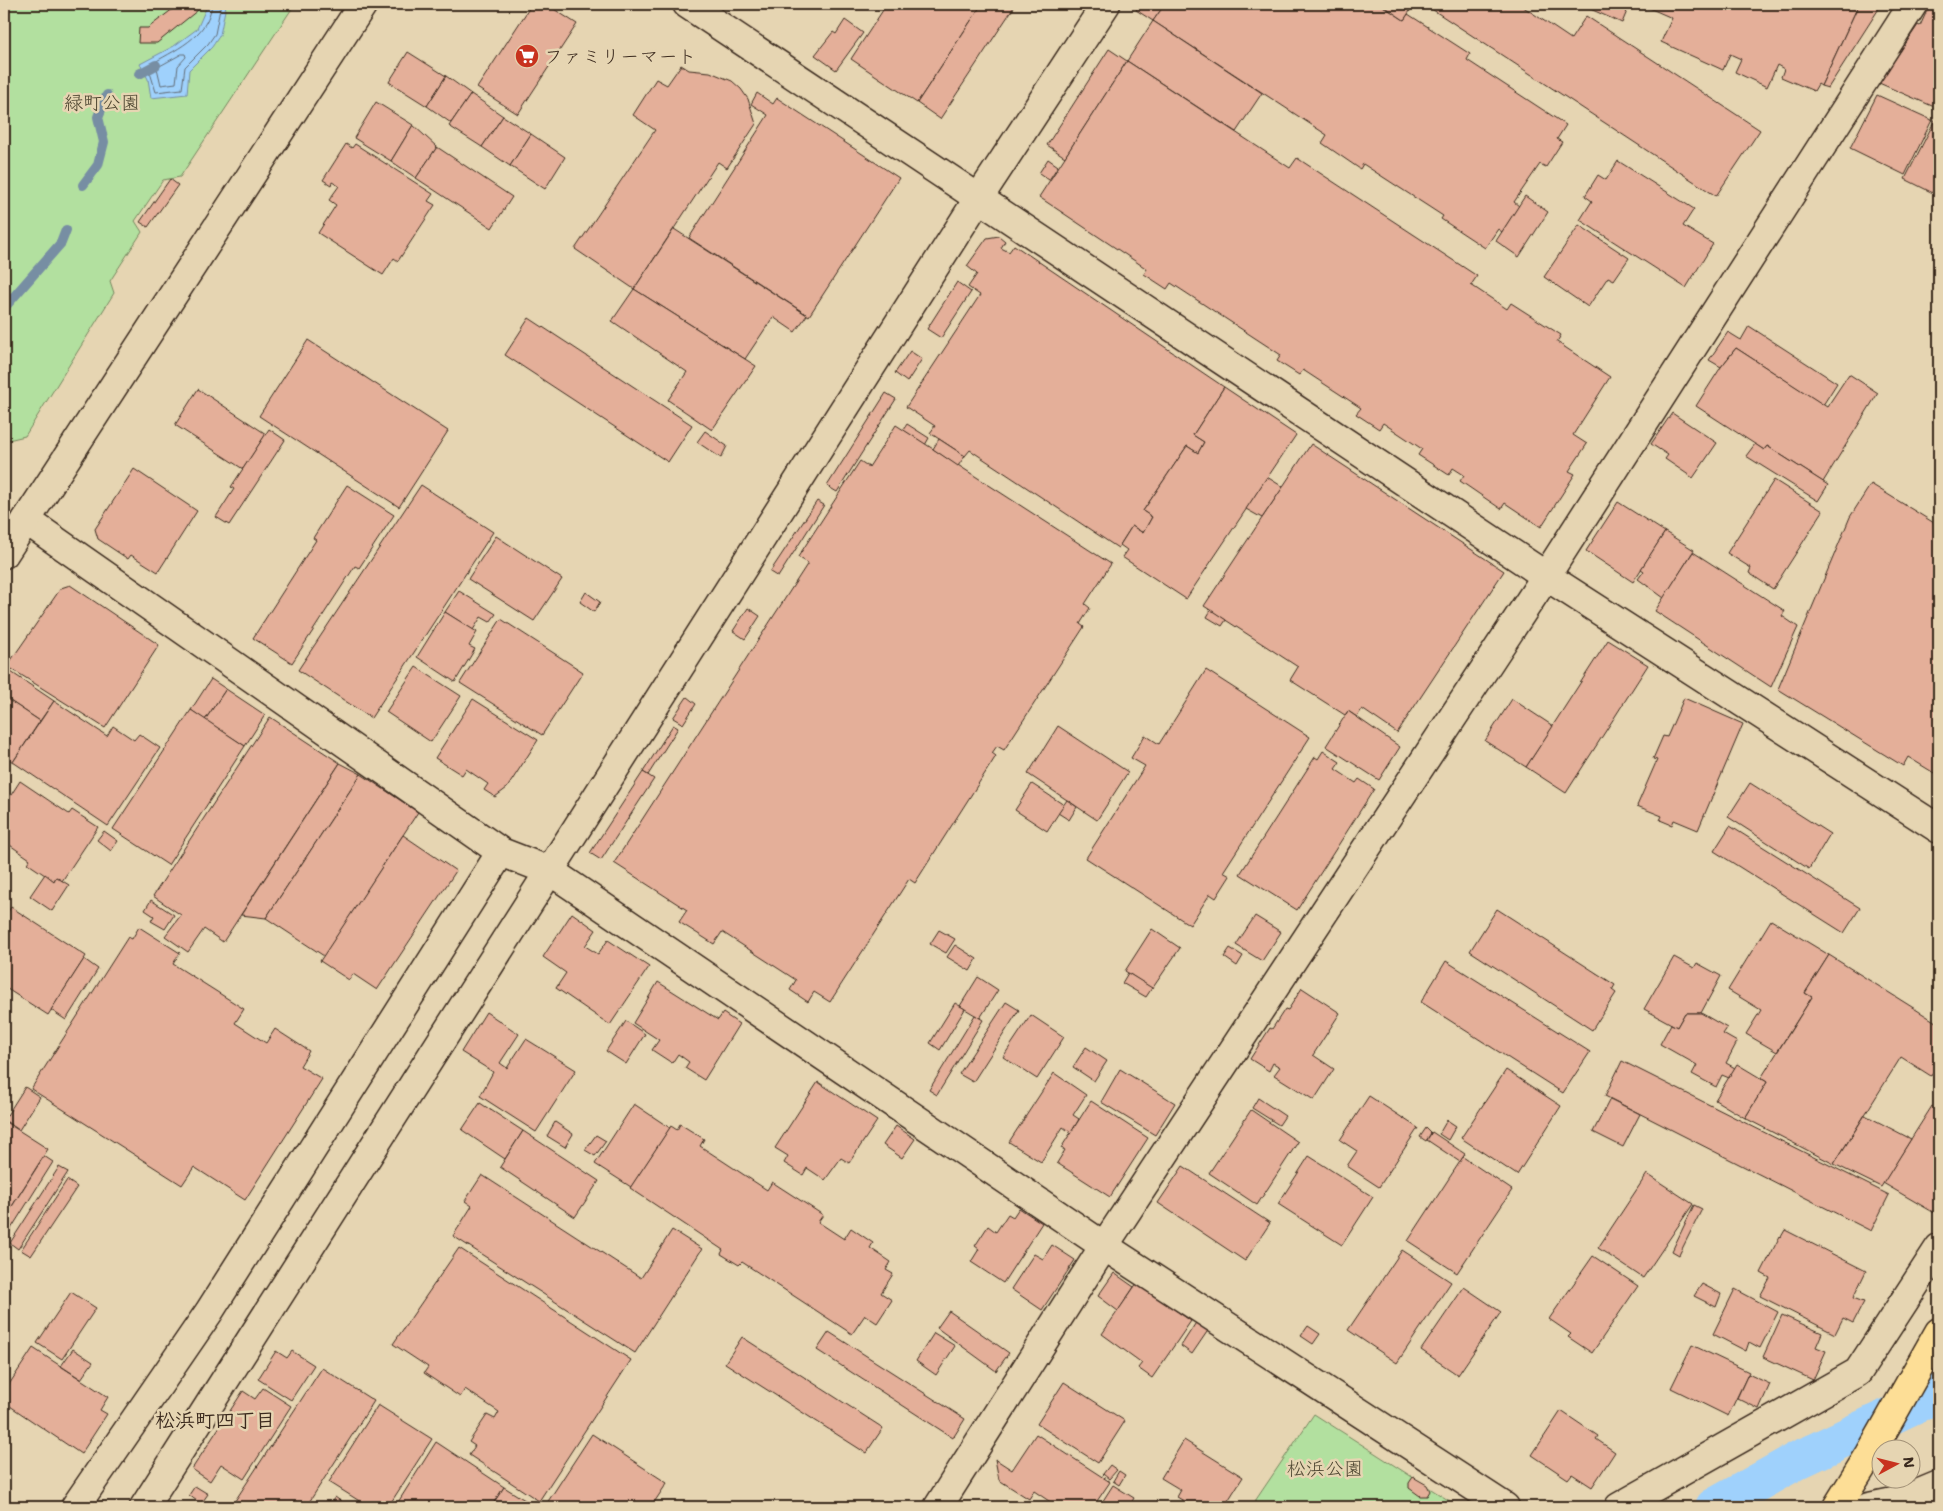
<svg xmlns="http://www.w3.org/2000/svg" width="1943" height="1511" font-family="'Shantell Sans','Klee One',sans-serif">
  <style>
    .green { fill: #b2e09f; stroke: #76855e }
    .water { fill: #9fd1fc; stroke: #778ea3 }
    .lines { fill: none; stroke-linecap: round; stroke-linejoin: round }
    .shore { stroke: #636d77; stroke-width: 1 }
    .stream { stroke: #778ea3; stroke-width: 10 }
    .canal { stroke: #9fd1fc; stroke-width: 38 }
    .building { fill: #e4af99; stroke: #3b2a1e }
    .minor-casing { stroke: #3b2a1e; stroke-width: 31 }
    .major-casing { stroke: #3b2a1e; stroke-width: 31 }
    .minor { stroke: #e6d5b2; stroke-width: 28 }
    .major { stroke: #fdde96; stroke-width: 28 }
    .labels { text-anchor: middle; dominant-baseline: central; stroke-width: 5; stroke-linejoin: round; paint-order: stroke }
    .poi-label { font-size: 19px; fill: #3b2a1e; stroke: #e6d5b2; text-anchor: start }
    .park-label { font-size: 19px; fill: #4d4531; stroke: #e6d5b2 }
    .neighbourhood-label { font-size: 20px; font-weight: bold; fill: #3b2a1e; stroke: #e6d5b2 }
  </style>
  <rect width="100%" height="100%" fill="#e6d5b2"/>
  <filter id="ink" filterUnits="userSpaceOnUse"><feTurbulence type="fractalNoise" baseFrequency=".02" numOctaves="2"/><feDisplacementMap in="SourceGraphic" scale="10" xChannelSelector="R" yChannelSelector="G"/><feConvolveMatrix kernelMatrix="1 2 1 2 8 2 1 2 1" color-interpolation-filters="sRGB"/></filter>
  <g filter="url(#ink)">
    <g class="green">
      <polygon points="4,4 295,4 180,177 163,180 135,221 142,232 110,281 114,293 25,436 4,441"/>
      <polygon points="1314,1414 1459,1507 1251,1507"/>
    </g>
    <polygon class="water" points="208,4 226,5 220,35 212,47 189,70 187,94 151,98 148,79 140,64 174,46 197,29"/>
    <g class="lines">
      <g class="shore">
        <path d="M212 4C208 38 174 50 148 66L156 92 182 89 185 67 208 44 215 34 221 4"/>
        <polygon points="182,54 185,54 186,57 178,66 176,83 161,85 157,68"/>
      </g>
      <g class="stream">
        <polyline points="139,74 156,65"/>
        <polyline points="83,185 98,165 104,142 98,117 107,95"/>
        <polyline points="4,308 61,243 66,230"/>
      </g>
      <polyline class="canal" points="1714,1507 1798,1460 1939,1393"/>
    </g>
    <g class="building">
      <polygon points="170,4 192,4 198,10 157,43 138,43 139,28 148,28 174,8"/>
      <polygon points="532,4 546,4 577,24 518,114 477,88"/>
      <polygon points="887,4 982,4 917,103 851,59"/>
      <polygon points="982,4 1016,4 940,119 917,103"/>
      <polygon points="1140,4 1165,4 1153,21 1136,10"/>
      <polygon points="1165,4 1380,4 1404,20 1408,14 1470,54 1467,60 1566,125 1557,139 1562,142 1546,167 1540,164 1514,202 1519,206 1502,232 1498,229 1485,248 1441,219 1443,216 1363,164 1360,169 1322,143 1327,135 1153,21"/>
      <polygon points="1380,4 1399,4 1410,11 1404,20"/>
      <polygon points="1424,4 1519,4 1571,39 1586,16 1760,130 1716,196"/>
      <polygon points="1579,4 1630,4 1622,23"/>
      <polygon points="1640,4 1859,4 1821,86 1818,84 1814,91 1781,77 1784,69 1777,65 1767,87 1735,72 1741,59 1730,54 1723,70 1661,42 1672,18"/>
      <polygon points="1859,4 1873,4 1880,7 1828,88 1821,86"/>
      <polygon points="1930,4 1939,4 1939,109 1879,83 1918,25 1920,26"/>
      <polygon points="845,20 863,33 836,70 815,55 833,32 836,34"/>
      <polygon points="1153,21 1262,93 1236,132 1127,61"/>
      <polygon points="1109,49 1127,61 1065,157 1047,145"/>
      <polygon points="408,52 446,76 427,106 389,82"/>
      <polygon points="1127,61 1290,168 1297,158 1477,276 1471,285 1507,309 1511,303 1561,335 1557,342 1610,377 1573,435 1587,444 1569,471 1575,474 1541,527 1505,503 1501,509 1460,481 1464,475 1453,468 1449,475 1418,455 1422,449 1383,423 1379,429 1356,414 1361,408 1303,370 1299,375 1277,361 1281,355 1171,283 1167,289 1144,274 1147,269 1039,197"/>
      <polygon points="681,65 689,70 710,72 732,81 741,89 748,99 756,124 727,168 718,162 634,289 575,249 655,130 633,115 656,79 667,85"/>
      <polygon points="446,76 471,94 451,123 427,106"/>
      <polygon points="757,93 773,104 777,98 899,178 809,316 689,238 768,115 751,104"/>
      <polygon points="471,94 503,116 482,147 449,126"/>
      <polygon points="1877,95 1932,120 1905,175 1850,148"/>
      <polygon points="376,102 413,125 391,161 354,138"/>
      <polygon points="503,116 531,134 510,166 482,147"/>
      <polygon points="1936,118 1939,119 1939,196 1905,179"/>
      <polygon points="413,125 437,147 416,178 391,161"/>
      <polygon points="531,134 565,157 545,189 510,166"/>
      <polygon points="346,144 352,148 355,144 433,194 428,201 435,205 398,261 394,258 383,275 318,233 336,205 329,200 339,186 332,182 331,185 323,180"/>
      <polygon points="437,147 512,197 492,228 416,178"/>
      <polygon points="1048,159 1058,166 1049,180 1039,173"/>
      <polygon points="1618,161 1694,209 1683,226 1713,244 1686,288 1580,220 1592,201 1585,196 1598,175 1606,180"/>
      <polygon points="170,179 178,185 148,227 140,222"/>
      <polygon points="1525,196 1548,212 1519,257 1496,241"/>
      <polygon points="1579,225 1629,258 1614,280 1608,277 1588,307 1544,277"/>
      <polygon points="674,229 807,315 795,332 773,317 745,359 634,289"/>
      <polygon points="999,236 1005,241 1001,248 1009,252 1014,245 1224,387 1193,435 1204,442 1198,453 1187,446 1143,511 1152,517 1143,533 1132,526 1118,548 970,450 965,456 930,433 935,426 906,407 980,295 968,287 977,274 967,266 987,238"/>
      <polygon points="957,282 971,292 941,338 927,329"/>
      <polygon points="634,289 756,366 712,430 668,400 687,372 612,321"/>
      <polygon points="529,318 692,425 668,462 505,355"/>
      <polygon points="1749,326 1837,383 1823,405 1736,348 1721,367 1709,360 1728,332 1741,340"/>
      <polygon points="308,340 448,431 399,507 259,416"/>
      <polygon points="1736,348 1827,407 1849,374 1878,393 1823,482 1767,446 1764,450 1696,406 1721,367"/>
      <polygon points="910,351 922,359 907,382 895,373"/>
      <polygon points="1224,387 1296,435 1186,599 1122,557 1127,550 1120,545 1132,526 1143,533 1152,517 1143,511 1187,446 1198,453 1204,442 1193,435"/>
      <polygon points="198,389 266,434 243,469 175,425"/>
      <polygon points="886,393 896,399 837,492 827,486"/>
      <polygon points="1939,412 1939,426 1933,423"/>
      <polygon points="1672,413 1717,443 1693,478 1665,459 1668,455 1651,444"/>
      <polygon points="907,424 929,438 925,445 903,430"/>
      <polygon points="896,425 1111,564 1085,604 1090,608 1080,624 1084,627 1004,750 997,746 992,753 996,756 915,883 909,879 830,1002 814,992 808,1002 790,990 796,980 722,932 714,944 679,922 687,910 614,863 808,563 798,557 860,461 869,467"/>
      <polygon points="269,429 285,440 229,525 216,517 234,489 231,487"/>
      <polygon points="705,431 727,446 721,458 697,442"/>
      <polygon points="939,439 965,456 958,466 933,449"/>
      <polygon points="1311,444 1504,571 1397,733 1362,709 1357,717 1348,711 1345,715 1290,680 1298,667 1204,606"/>
      <polygon points="1755,444 1764,450 1767,446 1828,485 1818,501 1746,456"/>
      <polygon points="134,469 197,511 158,572 131,555 128,559 98,539 95,529"/>
      <polygon points="1267,477 1283,487 1262,518 1246,509"/>
      <polygon points="1774,480 1823,511 1773,589 1749,573 1751,568 1727,553"/>
      <polygon points="1871,484 1939,526 1939,776 1908,757 1903,766 1778,689 1850,517"/>
      <polygon points="347,485 394,515 359,568 355,566 292,663 253,638 316,540 313,538"/>
      <polygon points="421,485 493,532 371,718 298,670"/>
      <polygon points="817,501 824,505 778,577 770,572"/>
      <polygon points="1618,502 1665,532 1633,582 1586,551"/>
      <polygon points="1665,532 1694,550 1664,598 1638,579 1644,571 1641,569"/>
      <polygon points="496,536 562,579 534,621 468,579"/>
      <polygon points="1693,552 1785,611 1782,616 1798,627 1771,687 1655,611"/>
      <polygon points="70,585 159,645 105,728 7,666 61,588"/>
      <polygon points="459,591 496,614 490,622 481,617 473,630 445,612"/>
      <polygon points="586,592 600,602 594,612 580,602"/>
      <polygon points="748,608 760,616 745,639 733,631"/>
      <polygon points="1211,610 1226,620 1222,626 1207,617"/>
      <polygon points="445,612 477,632 469,646 475,649 455,682 417,657"/>
      <polygon points="501,619 583,672 542,735 460,683"/>
      <polygon points="1608,640 1648,665 1566,793 1526,767"/>
      <polygon points="416,667 461,696 431,742 386,712"/>
      <polygon points="5,668 54,701 40,721 4,697"/>
      <polygon points="1206,670 1310,737 1223,872 1230,876 1216,898 1210,894 1190,925 1086,858 1145,766 1131,758 1145,735 1159,744"/>
      <polygon points="211,679 226,689 205,720 191,710"/>
      <polygon points="226,689 265,715 245,746 205,720"/>
      <polygon points="4,697 40,721 13,762 4,756"/>
      <polygon points="687,697 696,704 683,724 673,718"/>
      <polygon points="1684,698 1743,724 1698,830 1674,820 1672,825 1660,820 1662,816 1637,806 1657,760 1653,759 1663,736 1667,737"/>
      <polygon points="473,699 538,740 507,788 495,797 484,790 488,784 466,769 462,775 435,758"/>
      <polygon points="1512,699 1553,726 1526,767 1485,741"/>
      <polygon points="54,701 107,736 113,726 134,740 139,734 160,748 108,826 13,762"/>
      <polygon points="191,710 245,746 168,865 113,829"/>
      <polygon points="1348,711 1400,747 1379,780 1326,746"/>
      <polygon points="270,717 340,763 223,942 204,929 188,952 165,936 181,915 153,896"/>
      <polygon points="673,725 678,728 648,775 643,772"/>
      <polygon points="1058,726 1128,772 1097,820 1028,774"/>
      <polygon points="1323,751 1340,762 1335,769 1356,783 1359,779 1374,789 1297,910 1240,874 1315,757 1318,759"/>
      <polygon points="340,763 361,774 266,918 241,915"/>
      <polygon points="643,772 654,779 601,860 590,853"/>
      <polygon points="361,774 418,812 324,956 266,918"/>
      <polygon points="20,781 69,814 72,810 98,827 62,881 56,877 54,881 27,863 30,859 4,841 4,806"/>
      <polygon points="1750,783 1830,834 1809,869 1728,817"/>
      <polygon points="1032,784 1064,805 1047,831 1015,810"/>
      <polygon points="1067,800 1077,807 1069,820 1058,813"/>
      <polygon points="1730,826 1860,908 1844,933 1714,851"/>
      <polygon points="104,831 118,841 111,851 97,840"/>
      <polygon points="403,835 456,871 377,990 353,974 349,980 320,961"/>
      <polygon points="45,874 54,881 56,877 69,885 52,911 30,896"/>
      <polygon points="151,900 174,915 165,929 151,921 154,916 145,910"/>
      <polygon points="11,907 86,956 48,1015 4,987 4,918"/>
      <polygon points="1497,909 1615,985 1612,990 1616,993 1592,1030 1470,951"/>
      <polygon points="572,913 596,930 585,946 598,954 608,940 649,967 610,1025 556,988 566,973 543,957"/>
      <polygon points="1255,916 1281,932 1262,961 1236,945"/>
      <polygon points="1771,920 1829,955 1805,993 1812,997 1777,1052 1746,1034 1761,1010 1728,990"/>
      <polygon points="139,927 180,953 173,964 244,1009 235,1023 266,1043 275,1029 309,1051 300,1066 322,1079 245,1200 194,1167 182,1185 31,1089 128,937 132,939"/>
      <polygon points="1152,929 1180,948 1152,989 1125,971"/>
      <polygon points="939,930 955,939 946,953 930,944"/>
      <polygon points="955,945 977,959 970,971 947,957"/>
      <polygon points="1230,948 1243,956 1237,966 1224,957"/>
      <polygon points="1829,955 1939,1024 1939,1062 1931,1076 1901,1057 1834,1164 1745,1118 1767,1082 1761,1078 1812,997 1805,993"/>
      <polygon points="1674,957 1694,968 1697,963 1721,976 1701,1013 1685,1013 1677,1027 1644,1009"/>
      <polygon points="84,959 98,969 66,1020 51,1010"/>
      <polygon points="1446,961 1590,1052 1563,1093 1421,1002"/>
      <polygon points="1128,973 1152,988 1146,997 1122,983"/>
      <polygon points="978,977 998,990 980,1018 960,1006"/>
      <polygon points="658,982 718,1020 723,1013 739,1024 704,1080 685,1068 689,1062 678,1054 672,1063 652,1050 659,1040 633,1023"/>
      <polygon points="1302,988 1340,1013 1313,1055 1334,1069 1314,1100 1274,1075 1280,1067 1273,1063 1269,1071 1250,1059 1270,1028 1272,1029 1285,1009 1288,1010"/>
      <polygon points="1006,1002 1019,1010 973,1082 959,1074"/>
      <polygon points="955,1003 965,1009 940,1050 930,1043"/>
      <polygon points="486,1012 519,1034 500,1063 507,1068 526,1039 576,1070 536,1132 480,1096 493,1072 461,1052"/>
      <polygon points="1685,1013 1701,1013 1727,1028 1723,1034 1737,1042 1726,1063 1735,1068 1729,1078 1722,1075 1716,1087 1692,1074 1697,1065 1660,1044 1671,1024 1677,1027"/>
      <polygon points="975,1015 983,1020 937,1095 929,1090"/>
      <polygon points="1031,1015 1064,1037 1037,1079 1003,1057"/>
      <polygon points="626,1021 645,1034 626,1064 606,1051"/>
      <polygon points="1086,1047 1107,1061 1094,1081 1073,1067"/>
      <polygon points="1622,1061 1889,1195 1871,1231 1605,1096"/>
      <polygon points="1737,1064 1767,1082 1745,1118 1715,1100"/>
      <polygon points="1120,1069 1175,1103 1155,1135 1101,1102"/>
      <polygon points="1506,1070 1561,1106 1517,1175 1461,1138"/>
      <polygon points="1054,1073 1086,1095 1073,1115 1079,1119 1071,1133 1063,1127 1041,1162 1009,1142"/>
      <polygon points="818,1082 877,1121 849,1163 841,1158 825,1180 807,1168 803,1175 784,1163 788,1156 775,1148"/>
      <polygon points="25,1087 40,1097 19,1130 4,1120"/>
      <polygon points="1369,1096 1418,1128 1379,1187 1347,1166 1357,1151 1340,1140"/>
      <polygon points="1258,1098 1285,1116 1279,1125 1252,1108"/>
      <polygon points="1610,1099 1640,1114 1623,1147 1593,1132"/>
      <polygon points="1091,1101 1148,1138 1110,1197 1057,1163 1065,1150 1061,1148"/>
      <polygon points="480,1103 523,1131 505,1159 462,1130"/>
      <polygon points="634,1104 670,1128 631,1187 595,1164"/>
      <polygon points="1932,1106 1939,1110 1939,1212 1938,1215 1883,1183"/>
      <polygon points="1251,1110 1298,1142 1257,1205 1209,1173"/>
      <polygon points="1865,1115 1911,1139 1881,1187 1834,1164"/>
      <polygon points="1447,1120 1456,1126 1448,1140 1439,1134"/>
      <polygon points="4,1121 48,1149 4,1219"/>
      <polygon points="555,1122 573,1134 565,1147 547,1136"/>
      <polygon points="680,1124 704,1139 700,1146 767,1190 772,1182 823,1215 818,1222 844,1239 851,1228 873,1243 870,1248 891,1262 886,1270 893,1274 881,1293 892,1300 877,1323 865,1315 852,1334 742,1262 739,1265 721,1254 723,1250 630,1188 671,1126 677,1130"/>
      <polygon points="896,1126 915,1139 902,1158 883,1145"/>
      <polygon points="1426,1128 1431,1133 1426,1141 1420,1137"/>
      <polygon points="523,1131 599,1181 575,1217 500,1167"/>
      <polygon points="1432,1132 1465,1154 1460,1162 1427,1140"/>
      <polygon points="596,1135 606,1141 595,1156 585,1150"/>
      <polygon points="44,1156 53,1162 4,1240 4,1219"/>
      <polygon points="1309,1156 1373,1197 1342,1245 1278,1204"/>
      <polygon points="1463,1157 1512,1190 1457,1273 1408,1241"/>
      <polygon points="1183,1166 1270,1223 1245,1261 1158,1203"/>
      <polygon points="59,1167 68,1172 18,1249 10,1243"/>
      <polygon points="1647,1174 1693,1204 1643,1278 1598,1248"/>
      <polygon points="482,1175 641,1278 672,1230 702,1249 635,1353 453,1236 472,1206 465,1201"/>
      <polygon points="67,1180 77,1187 31,1256 21,1250"/>
      <polygon points="1694,1205 1702,1209 1679,1255 1672,1251"/>
      <polygon points="1019,1208 1042,1223 1003,1283 971,1262 979,1249 975,1246 988,1226 996,1232 1008,1214 1013,1217"/>
      <polygon points="1785,1230 1866,1271 1853,1298 1864,1302 1853,1323 1843,1318 1835,1334 1760,1296 1770,1278 1761,1273 1780,1236 1781,1237"/>
      <polygon points="1052,1245 1075,1260 1042,1310 1011,1289 1034,1254 1043,1259"/>
      <polygon points="459,1248 631,1360 539,1501 469,1455 475,1446 469,1442 487,1415 495,1419 499,1412 465,1389 460,1397 424,1373 428,1367 393,1344"/>
      <polygon points="1402,1250 1451,1282 1397,1363 1348,1330"/>
      <polygon points="1593,1256 1638,1286 1592,1353 1568,1337 1571,1334 1549,1319"/>
      <polygon points="1114,1273 1134,1287 1118,1311 1098,1296"/>
      <polygon points="1137,1283 1191,1321 1152,1378 1138,1368 1142,1363 1102,1334"/>
      <polygon points="1702,1284 1721,1294 1716,1307 1694,1296"/>
      <polygon points="1464,1287 1501,1312 1458,1375 1421,1350"/>
      <polygon points="1735,1289 1778,1312 1760,1348 1749,1342 1746,1351 1713,1334"/>
      <polygon points="71,1292 96,1308 62,1359 37,1343"/>
      <polygon points="949,1311 1009,1353 996,1371 937,1328"/>
      <polygon points="1782,1315 1822,1333 1816,1347 1826,1351 1813,1380 1763,1357"/>
      <polygon points="1197,1321 1209,1329 1192,1354 1181,1346"/>
      <polygon points="1308,1326 1320,1334 1313,1344 1301,1336"/>
      <polygon points="829,1332 965,1419 953,1438 817,1350"/>
      <polygon points="934,1333 955,1346 936,1375 916,1361"/>
      <polygon points="742,1337 883,1428 866,1453 725,1363"/>
      <polygon points="1692,1345 1749,1372 1728,1416 1671,1388"/>
      <polygon points="33,1348 108,1397 100,1410 107,1414 81,1454 4,1402 4,1392"/>
      <polygon points="73,1349 93,1362 81,1379 61,1366"/>
      <polygon points="276,1351 287,1358 292,1351 314,1365 291,1400 258,1379"/>
      <polygon points="322,1368 374,1401 306,1507 231,1507"/>
      <polygon points="1748,1374 1770,1384 1759,1409 1737,1398"/>
      <polygon points="1064,1382 1125,1421 1098,1463 1037,1424"/>
      <polygon points="263,1388 291,1406 244,1479 221,1464 210,1481 192,1469 243,1391 255,1399"/>
      <polygon points="378,1405 432,1439 388,1507 369,1507 329,1482"/>
      <polygon points="1561,1411 1598,1436 1596,1439 1615,1452 1592,1487 1572,1474 1568,1479 1532,1455"/>
      <polygon points="592,1434 667,1483 651,1507 545,1506"/>
      <polygon points="1036,1434 1110,1482 1093,1507 1058,1507 1034,1491 1029,1499 999,1480 995,1459 1012,1470"/>
      <polygon points="1184,1440 1243,1477 1224,1507 1212,1507 1204,1503 1201,1507 1194,1507 1177,1497 1181,1490 1161,1478"/>
      <polygon points="436,1442 504,1487 491,1507 395,1507"/>
      <polygon points="1110,1465 1117,1470 1109,1479 1103,1474"/>
      <polygon points="1119,1471 1125,1475 1119,1485 1113,1481"/>
      <polygon points="1413,1477 1427,1485 1430,1491 1427,1496 1420,1496 1409,1488 1409,1483"/>
      <polygon points="1113,1485 1134,1498 1129,1507 1099,1507"/>
      <polygon points="195,1486 208,1494 201,1504 189,1495"/>
      <polygon points="504,1487 536,1507 491,1507"/>
      <polygon points="335,1497 349,1507 328,1507"/>
    </g>
    <g class="lines">
      <g class="minor-casing">
        <g id="minor">
          <polyline points="687,4 1546,576 1939,829"/>
          <polyline points="26,520 501,852 550,871 1104,1246 1505,1507"/>
          <polyline points="4,554 363,4"/>
          <polyline points="75,1507 209,1312 501,852"/>
          <polyline points="144,1507 978,199 1106,4"/>
          <polyline points="938,1507 1104,1246 1546,576 1913,4"/>
          <polyline points="1619,1507 1858,1372 1939,1248"/>
          <polyline points="1869,1507 1903,1500 1939,1485"/>
        </g>
      </g>
      <g class="major-casing">
        <polyline id="major" points="1837,1507 1870,1454 1939,1332"/>
      </g>
      <use href="#minor" class="minor"/>
      <use href="#major" class="major"/>
    </g>
  </g>
  <defs>
    <g id="supermarket-disc" transform="scale(1.25)"><circle r="9.5" fill="#c8321e" stroke="#e6d5b2"/><path d="M-6-5.5h2.5l.6 2H6L4.5 2H-2.5L-4.4-4H-6ZM-1.5 3.2a1.3 1.3 0 1 0 .1 0ZM3 3.2a1.3 1.3 0 1 0 .1 0Z" fill="#fff"/></g>
  </defs>
  <g fill-rule="evenodd">
    <use href="#supermarket-disc" x="527" y="56"/>
  </g>
  <g class="labels">
    <g class="poi-label">
      <text x="544" y="56">ファミリーマート</text>
    </g>
    <g class="park-label">
      <text x="102" y="102">緑町公園</text>
      <text x="1325" y="1468">松浜公園</text>
    </g>
    <g class="neighbourhood-label">
      <text x="215" y="1420">松浜町四丁目</text>
    </g>
  </g>
  <rect width="1943" height="1511" fill="none" stroke="#e6d5b2" stroke-width="20"/>
  <rect x="10" y="10" width="1923" height="1491" fill="none" stroke="#3b2a1e" stroke-width="2" filter="url(#ink)"/>
  <g transform="translate(1896 1464) rotate(83)"><circle r="24" fill="#e6d5b2" stroke="#a29177"/>
  <path d="M0-4L9 19L0 12L-9 19Z" fill="#c8321e"/>
  <text y="-8" font-size="14" font-weight="bold" text-anchor="middle" fill="#3b2a1e">N</text>
  </g>
</svg>
